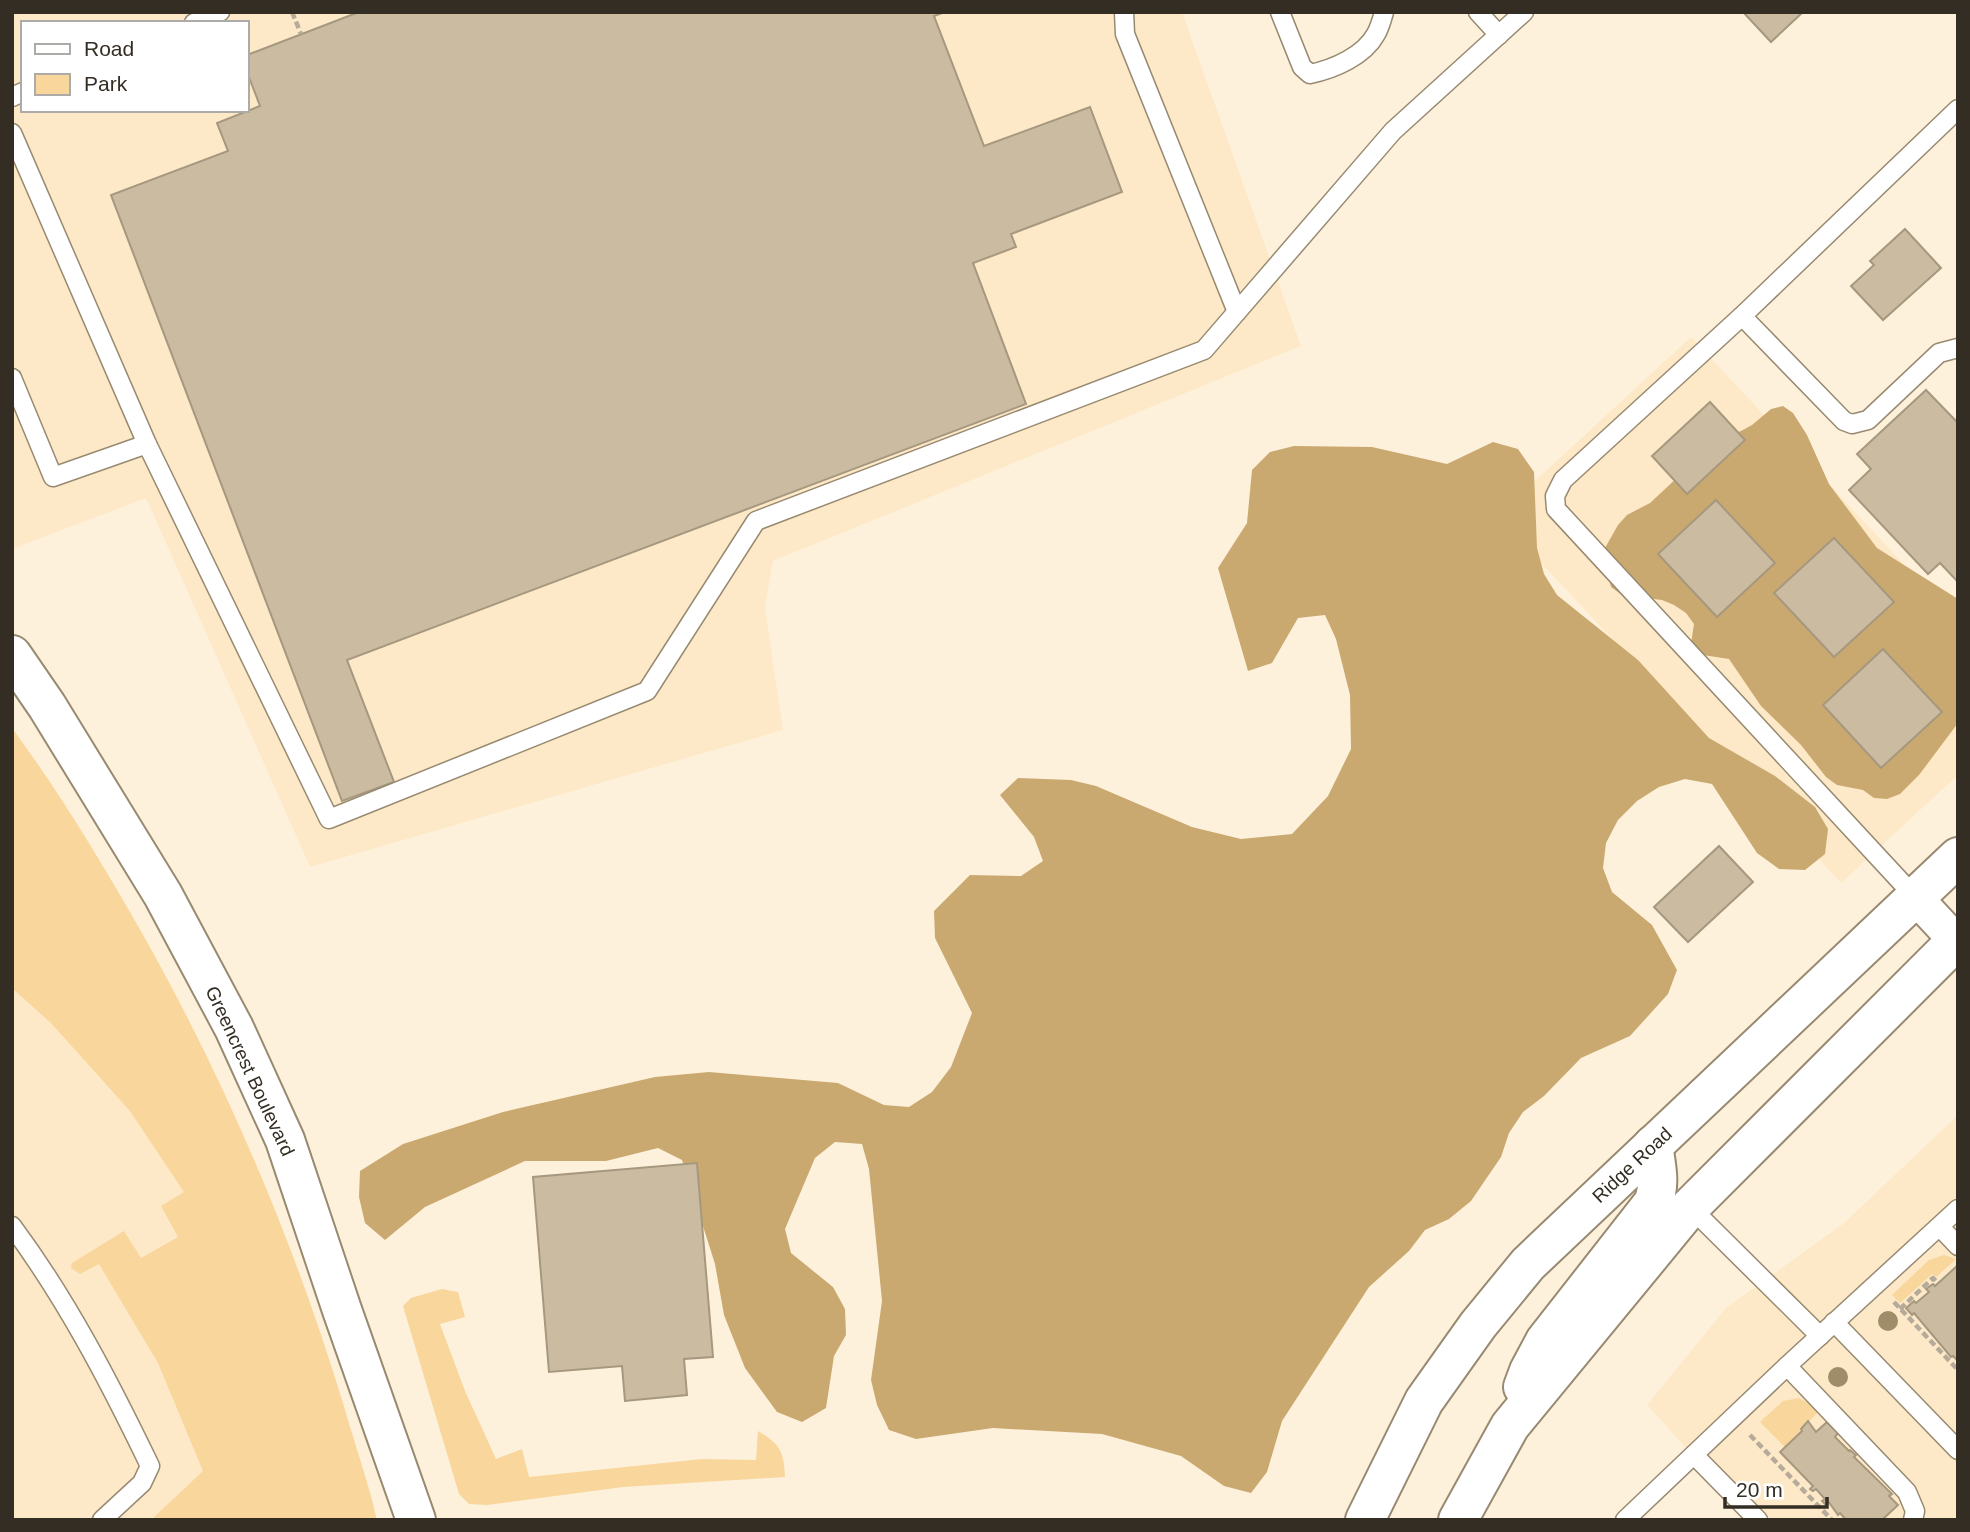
<svg xmlns="http://www.w3.org/2000/svg" width="1970" height="1532" font-family="Helvetica,sans-serif">
  <style>
    .built { fill: #fde9c7; fill-rule: evenodd }
    .green { fill: #f8d69c }
    .forest { fill: #caa970 }
    .building { fill: #cabba1; stroke: #a6987e; stroke-width: 2 }
    .lines { fill: none; stroke-linecap: round; stroke-linejoin: round }
    .service-casing { stroke: #988a71; stroke-width: 21 }
    .minor-casing { stroke: #988a71; stroke-width: 37 }
    .tertiary-casing { stroke: #988a71; stroke-width: 42 }
    .secondary-casing { stroke: #988a71; stroke-width: 42 }
    .path { stroke: #b6ab9a; stroke-width: 4.5; stroke-dasharray: 7 3.5; stroke-linecap: butt }
    .service { stroke: #fff; stroke-width: 18 }
    .minor { stroke: #fff; stroke-width: 33 }
    .tertiary { stroke: #fff; stroke-width: 38 }
    .secondary { stroke: #fff; stroke-width: 38 }
    .tree { fill: #9f8d6a }
    .labels { text-anchor: middle; dominant-baseline: central; stroke-width: 7; stroke-linejoin: round; paint-order: stroke }
    .street-label { font-size: 19px; fill: #332d23; stroke: #fff }
  </style>
  <rect width="100%" height="100%" fill="#fef1dc"/>
  <g class="built">
    <path d="M12 12H1182L1301 346 773 561 765 608 783 730 310 867 146 498 12 549ZM23 23H247V110H23Z"/>
    <polygon points="1691,337 1958,622 1958,775 1841,883 1497,516"/>
    <polygon points="12,758 364,1520 12,1520"/>
    <polygon points="1958,1115 1958,1520 1752,1520 1647,1405 1726,1308 1844,1223"/>
  </g>
  <g class="green">
    <path d="M12 728C60 793 102 863 142 933 226 1082 293 1239 343 1403 354 1442 368 1481 377 1520H151L203 1471 158 1363 99 1264 80 1274 71 1268 72 1263 124 1231 141 1258 178 1237 161 1206 184 1192 130 1111 51 1023 12 988Z"/>
    <polygon points="1944,1255 1956,1259 1936,1277 1932,1274 1900,1303 1892,1295 1929,1260"/>
    <path d="M442 1289 458 1292 465 1317 440 1324 465 1391 496 1459 522 1449 529 1477 702 1459 756 1460 758 1431C780 1444 784 1451 785 1477L623 1487 487 1505 469 1504 459 1494 403 1306 411 1298Z"/>
    <polygon points="1799,1398 1810,1404 1818,1412 1785,1447 1760,1422 1783,1401"/>
  </g>
  <g class="forest">
    <polygon points="1783,406 1793,413 1807,435 1829,484 1877,548 1958,599 1958,723 1919,775 1900,794 1887,799 1874,798 1863,790 1837,785 1826,777 1801,745 1761,706 1729,659 1703,655 1690,650 1694,624 1686,613 1674,605 1662,600 1622,595 1611,587 1605,561 1605,548 1618,525 1627,515 1650,503 1679,476 1704,445 1741,431 1752,425 1771,409"/>
    <polygon points="1493,442 1518,449 1534,472 1537,548 1544,574 1557,595 1638,660 1709,738 1775,776 1815,807 1828,829 1825,854 1805,870 1779,869 1757,853 1712,784 1685,779 1659,787 1637,801 1618,820 1606,843 1603,868 1612,892 1652,925 1677,970 1668,994 1630,1036 1581,1058 1544,1096 1523,1112 1509,1133 1501,1157 1471,1201 1449,1219 1425,1230 1409,1251 1369,1287 1282,1421 1267,1472 1251,1493 1224,1486 1181,1456 1102,1434 993,1428 916,1439 889,1430 877,1405 871,1380 882,1301 869,1169 862,1144 835,1142 815,1158 785,1229 791,1253 833,1287 845,1309 846,1335 834,1356 826,1408 802,1422 777,1412 745,1368 724,1315 715,1264 682,1160 658,1148 606,1161 525,1161 425,1207 385,1240 365,1223 359,1197 360,1171 403,1144 503,1112 655,1077 709,1072 838,1083 884,1105 909,1107 932,1092 951,1067 972,1013 935,938 934,911 970,875 1021,876 1043,861 1034,837 1000,795 1018,778 1071,780 1096,786 1192,827 1241,839 1292,834 1328,796 1351,749 1350,695 1336,639 1325,615 1298,618 1272,663 1248,671 1218,568 1247,523 1252,470 1270,452 1294,446 1372,447 1447,464"/>
  </g>
  <g class="building">
    <polygon points="359,12 945,12 934,16 984,146 1090,107 1122,192 1011,234 1016,247 973,263 1026,404 347,660 394,782 342,801 111,195 228,151 217,123 260,106 247,72 247,55"/>
    <polygon points="1743,12 1803,12 1771,42"/>
    <polygon points="1905,229 1941,268 1883,320 1851,286 1874,265 1870,261"/>
    <polygon points="1926,390 1958,423 1957,581 1940,563 1928,574 1849,490 1871,469 1857,454"/>
    <polygon points="1710,402 1745,440 1687,494 1652,456"/>
    <polygon points="1716,500 1775,563 1717,617 1658,554"/>
    <polygon points="1834,538 1894,602 1834,657 1774,593"/>
    <polygon points="1883,649 1942,712 1881,768 1823,705"/>
    <polygon points="1719,846 1753,882 1688,942 1654,907"/>
    <polygon points="697,1163 713,1357 684,1359 687,1395 625,1401 622,1366 549,1372 533,1177"/>
    <polygon points="1957,1266 1958,1267 1958,1361 1953,1356 1951,1357 1914,1313 1912,1315 1906,1308 1914,1301 1916,1303 1929,1292 1926,1289 1933,1284 1935,1286"/>
    <polygon points="1808,1421 1816,1432 1827,1422 1838,1433 1835,1437 1849,1451 1850,1450 1856,1455 1854,1457 1892,1494 1889,1496 1898,1505 1882,1520 1846,1520 1840,1513 1838,1515 1828,1501 1825,1504 1822,1501 1825,1499 1816,1489 1813,1491 1810,1489 1813,1486 1780,1452 1802,1431 1801,1429"/>
  </g>
  <g class="lines">
    <g class="service-casing">
      <g id="service">
        <polyline points="1124,12 1125,34 1237,312"/>
        <path d="M1280 12 1302 67 1310 74C1334 69 1364 56 1376 34 1380 27 1382 19 1384 12"/>
        <polyline points="1478,12 1499,35"/>
        <polyline points="194,23 220,12"/>
        <polyline points="12,97 23,92"/>
        <polyline points="12,133 147,444 329,819 647,691 756,521 1204,350 1393,131 1524,12"/>
        <polyline points="1742,316 1844,421 1852,424 1868,420 1939,353 1958,348"/>
        <polyline points="12,378 53,477 147,444"/>
        <polyline points="1916,898 1556,509 1555,496 1563,480 1742,316 1958,109"/>
        <polyline points="1690,1207 1820,1336"/>
        <path d="M12 1226C67 1300 110 1383 150 1466L142 1483 102 1520"/>
        <polyline points="1940,1227 1958,1246"/>
        <polyline points="1834,1322 1958,1450"/>
        <polyline points="1787,1366 1907,1492 1915,1511 1913,1520"/>
        <polyline points="1694,1455 1758,1520"/>
        <polyline points="1625,1520 1787,1366 1958,1209"/>
      </g>
    </g>
    <g class="minor-casing">
      <polyline id="minor" points="1916,898 1956,941"/>
    </g>
    <g class="tertiary-casing">
      <polyline id="tertiary" points="12,655 47,706 163,895 234,1028 285,1140 342,1310 416,1520"/>
    </g>
    <g class="secondary-casing">
      <g id="secondary">
        <path d="M1523 1387 1529 1371 1545 1341 1653 1203C1661 1184 1656 1165 1653 1145"/>
        <polyline points="1365,1520 1424,1401 1478,1325 1528,1264 1958,857"/>
        <polyline points="1458,1520 1510,1426 1690,1207 1958,939"/>
      </g>
    </g>
    <g class="path">
      <polyline points="292,12 301,34"/>
      <polyline points="1894,1302 1958,1370"/>
      <polyline points="1900,1309 1933,1278 1938,1283"/>
      <polyline points="1750,1435 1832,1520"/>
    </g>
    <use href="#service" class="service"/>
    <use href="#minor" class="minor"/>
    <use href="#tertiary" class="tertiary"/>
    <use href="#secondary" class="secondary"/>
  </g>
  <g class="tree">
    <circle cx="1888" cy="1321" r="10"/>
    <circle cx="1838" cy="1377" r="10"/>
  </g>
  <g class="labels">
    <g class="street-label">
      <text transform="translate(250 1071) rotate(65)">Greencrest Boulevard</text>
      <text transform="translate(1632 1165) rotate(-43)">Ridge Road</text>
    </g>
  </g>
  <rect width="1970" height="1532" fill="none" stroke="#332d23" stroke-width="28"/>
  <rect x="21" y="21" width="228" height="91" fill="#ffffff" stroke="#adaba7" stroke-width="2"/>
  <rect x="35" y="44" width="35" height="10" fill="#ffffff" stroke="#adaba7" stroke-width="2"/>
  <text x="84" y="56" font-size="21" fill="#332d23">Road</text>
  <rect x="35" y="74" width="35" height="21" fill="#f8d69c" stroke="#adaba7" stroke-width="2"/>
  <text x="84" y="91" font-size="21" fill="#332d23">Park</text>
  <path d="M1725 1497v10h102v-10" fill="none" stroke="#332d23" stroke-width="3.5"/>
  <text x="1736" y="1497" font-size="21" fill="#332d23" stroke="#ffffff" stroke-width="5" paint-order="stroke">20 m</text>
</svg>
